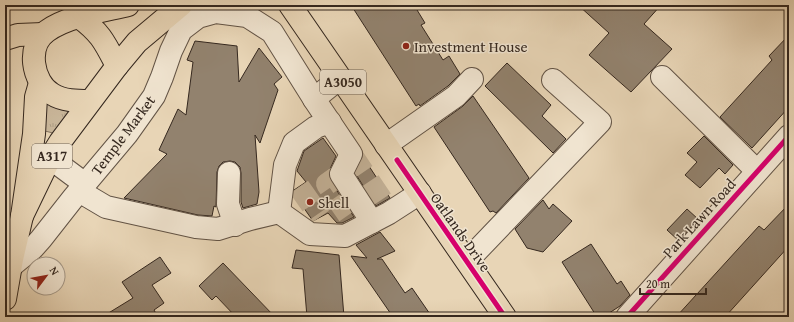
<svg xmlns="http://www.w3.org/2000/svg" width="794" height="322" font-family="'Gentium Book Plus',serif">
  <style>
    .grass { fill: url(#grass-tufts); stroke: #80705e }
    .building { fill: #92826e; stroke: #35281f }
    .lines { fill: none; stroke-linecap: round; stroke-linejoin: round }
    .minor-tunnel { stroke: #c4b298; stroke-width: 22; stroke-dasharray: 22 11; stroke-linecap: butt }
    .minor-casing { stroke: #625345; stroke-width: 24 }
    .major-casing { stroke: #35281f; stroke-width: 24 }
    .minor { stroke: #f0e4d0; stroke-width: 22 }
    .major { stroke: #e8d5b6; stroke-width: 22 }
    .cycleway-casing { stroke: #f0e4d0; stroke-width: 8 }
    .cycleway { stroke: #d6006c; stroke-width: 5 }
    .poi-dot { fill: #8f2418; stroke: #f0e4d0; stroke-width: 1.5 }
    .labels { text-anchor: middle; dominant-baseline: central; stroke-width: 3; stroke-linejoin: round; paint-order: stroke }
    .shield { fill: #f0e4d0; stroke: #6d6054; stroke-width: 1 }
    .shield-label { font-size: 14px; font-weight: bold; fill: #35281f }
    .poi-label { font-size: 15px; fill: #35281f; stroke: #f0e4d0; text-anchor: start }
    .street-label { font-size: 15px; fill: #35281f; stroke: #f0e4d0 }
  </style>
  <defs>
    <pattern id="grass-tufts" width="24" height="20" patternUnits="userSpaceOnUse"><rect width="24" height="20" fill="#cab89c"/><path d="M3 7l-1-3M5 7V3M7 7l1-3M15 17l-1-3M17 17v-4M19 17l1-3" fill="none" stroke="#ae9e86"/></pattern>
  </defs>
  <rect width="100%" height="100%" fill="#e8d5b6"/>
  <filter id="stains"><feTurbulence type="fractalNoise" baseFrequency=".005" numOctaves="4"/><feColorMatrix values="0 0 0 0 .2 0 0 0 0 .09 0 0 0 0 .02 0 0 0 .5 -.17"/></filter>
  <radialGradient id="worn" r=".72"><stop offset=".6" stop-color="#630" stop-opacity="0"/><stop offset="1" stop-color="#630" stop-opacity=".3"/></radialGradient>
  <polygon class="grass" points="45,103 70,112 57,134 45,131"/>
  <g class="building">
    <polygon points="351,5 414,5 425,23 421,25 443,60 449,56 460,74 448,86 420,106 419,104 416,106"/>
    <polygon points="578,5 661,5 644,24 672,49 631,92 589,55 609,33"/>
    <polygon points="789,35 789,107 752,148 720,117 772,60 769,56"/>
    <polygon points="195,41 237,46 239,82 259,48 282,77 274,84 278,90 260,143 255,135 259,192 257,204 243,208 241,202 241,173 240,167 235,162 230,161 223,162 219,166 217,172 216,207 214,206 212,216 198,215 124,198 167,154 159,150 178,109 186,115 193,62 187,60"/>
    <polygon points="507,63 551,105 542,116 566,139 553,153 485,86"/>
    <polygon points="473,96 529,178 496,213 493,211 490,212 434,127 463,106"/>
    <polygon points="704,136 733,165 725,174 719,168 700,188 685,175 697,162 687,153"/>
    <polygon points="323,138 336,156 330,169 329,175 330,180 354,217 342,223 337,223 328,213 313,221 294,194 294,190 306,182 297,171 304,151"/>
    <polygon points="363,157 390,198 376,206 355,173"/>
    <polygon points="543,200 549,209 553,204 572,221 543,252 527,248 515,229"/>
    <polygon points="789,204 789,246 725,317 676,317 759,226 764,230"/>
    <polygon points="687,209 698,219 679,241 667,230"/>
    <polygon points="380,232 395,251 377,259 382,259 405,293 412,288 432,317 393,317 351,256 367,258 356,245"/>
    <polygon points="591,244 617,284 621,281 630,295 620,306 603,317 597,317 562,262"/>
    <polygon points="296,250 339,255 344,317 307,317 303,269 292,268"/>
    <polygon points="160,257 171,273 152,285 164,303 154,310 158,317 102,317 133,298 122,282"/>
    <polygon points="223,263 275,317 236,317 216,296 212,300 199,286"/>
  </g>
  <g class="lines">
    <g class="minor-tunnel">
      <polyline points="351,154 386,206"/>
      <polyline points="341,174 327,184 356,226"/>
      <polyline points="299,187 320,217"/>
    </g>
    <g class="minor-casing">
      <g id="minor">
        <polyline points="662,77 757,171"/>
        <polyline points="314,99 340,78"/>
        <polyline points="386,145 456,96 472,79"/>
        <polyline points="50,158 85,184"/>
        <polyline points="229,173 228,204 235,225"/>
        <polyline points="79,191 106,207 196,227 218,229 250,219 279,212 310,234 345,236 389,213 420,193"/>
        <polyline points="279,212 285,165 294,143 316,127 330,122"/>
        <polyline points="467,261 600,122 553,80"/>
        <polyline points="10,267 33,248 41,239 74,197 127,134 154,96 162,77 171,51 181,30 198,17 216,12 247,16 272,32 314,99 351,154 341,174 372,222"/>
        <polyline points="627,317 789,136"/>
      </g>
    </g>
    <g class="major-casing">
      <g id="major">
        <polyline points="290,5 505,317"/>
        <path d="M79 17C101 33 105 43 117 66"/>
        <polyline points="5,39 18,35 43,34"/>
        <path d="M90 101C77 101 63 101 52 94 32 82 26 45 47 31 68 16 103 11 128 5"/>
        <polyline points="22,216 50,158 60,142 117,66 137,42 181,5"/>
        <polyline points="5,299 12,259 22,216 34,134 36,97 40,83"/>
      </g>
    </g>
    <use href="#minor" class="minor"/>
    <use href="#major" class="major"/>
    <g class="cycleway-casing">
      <g id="cycleway">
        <polyline points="397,160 505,317"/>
        <polyline points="627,317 789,136"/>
      </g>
    </g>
    <use href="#cycleway" class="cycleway"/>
  </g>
  <g class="poi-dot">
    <circle cx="406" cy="46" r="4"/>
    <circle cx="310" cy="202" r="4"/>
  </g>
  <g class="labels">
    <g class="shield">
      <rect x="320" y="70" width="46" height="24" rx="3"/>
      <rect x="32" y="144" width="40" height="24" rx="3"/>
    </g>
    <g class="shield-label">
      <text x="343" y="82">A3050</text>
      <text x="52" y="156">A317</text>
    </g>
    <g class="poi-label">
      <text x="414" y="46">Investment House</text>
      <text x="318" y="202">Shell</text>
    </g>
    <g class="street-label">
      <text transform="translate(123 135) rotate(-53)">Temple Market</text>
      <text transform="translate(699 218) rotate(-48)">Park Lawn Road</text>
      <text transform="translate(461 232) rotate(55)">Oatlands Drive</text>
    </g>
  </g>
  <rect width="794" height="322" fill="none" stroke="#e8d5b6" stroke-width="20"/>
  <rect x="6" y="6" width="782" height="310" fill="none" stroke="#35281f" stroke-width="2"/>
  <rect x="10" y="10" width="774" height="302" fill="none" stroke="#35281f"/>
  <g transform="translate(46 276) rotate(58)"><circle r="19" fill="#f0e4d0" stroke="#a59989"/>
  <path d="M0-3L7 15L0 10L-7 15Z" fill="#8f2418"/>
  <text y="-6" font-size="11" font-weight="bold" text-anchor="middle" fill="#35281f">N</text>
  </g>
  <path d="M640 288v6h66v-6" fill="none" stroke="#35281f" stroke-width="2"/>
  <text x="646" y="288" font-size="12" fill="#35281f" stroke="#f0e4d0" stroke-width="3" paint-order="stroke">20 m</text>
  <rect width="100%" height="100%" filter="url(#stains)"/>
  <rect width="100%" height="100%" fill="url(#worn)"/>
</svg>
